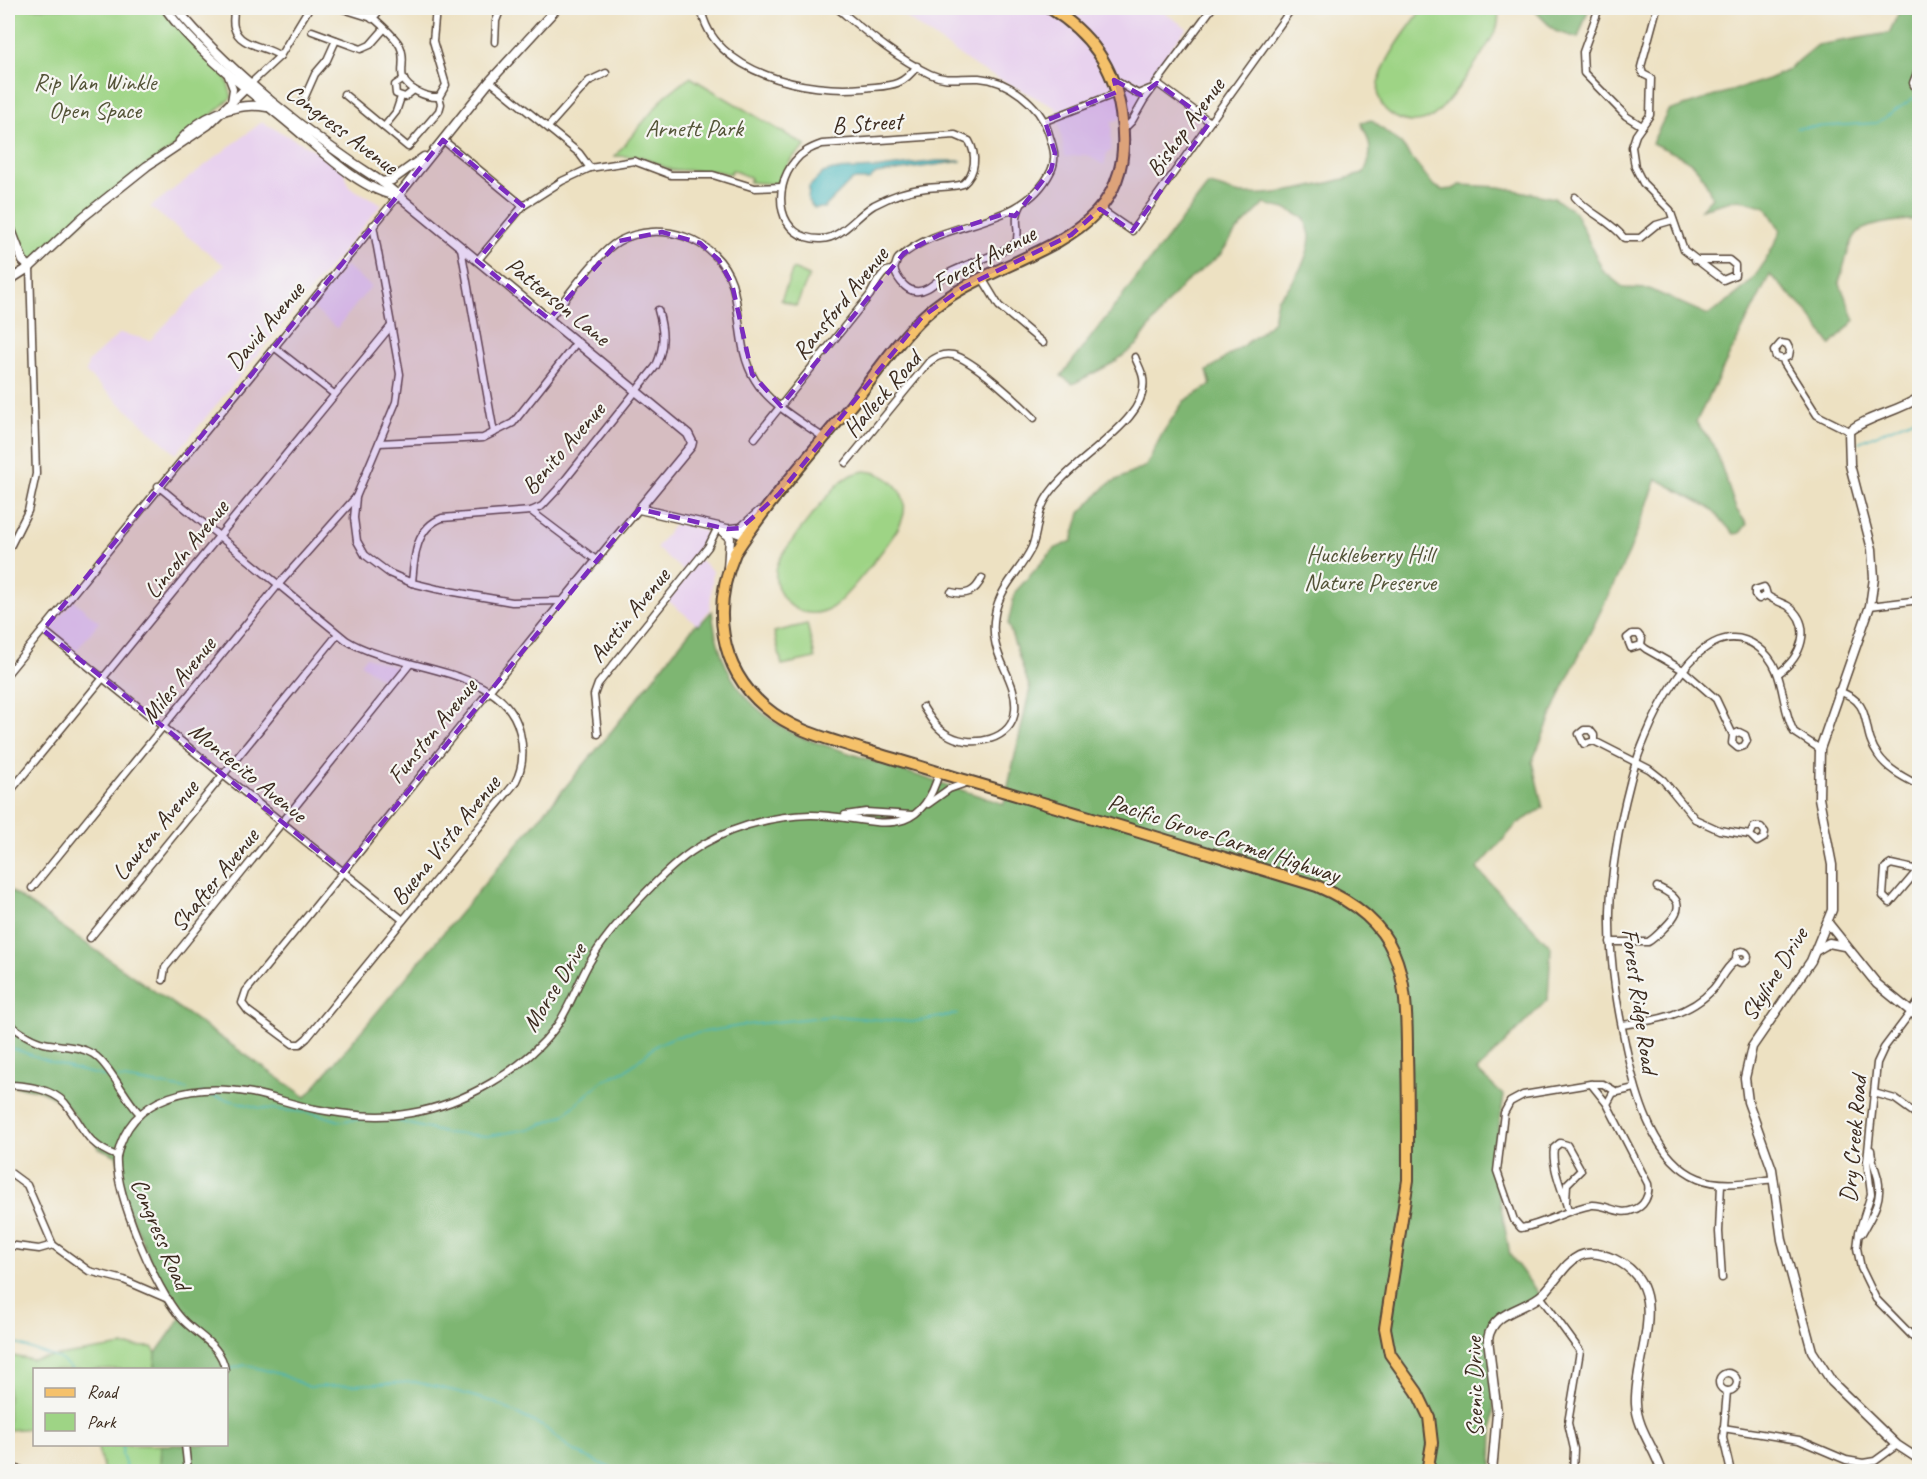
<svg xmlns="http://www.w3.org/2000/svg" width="1927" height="1479" font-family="Caveat,sans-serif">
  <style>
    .built { fill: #e8d2ee }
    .green { fill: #9ed485; stroke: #6c7f52; stroke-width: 1.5 }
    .forest { fill: #7eb672; stroke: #5c7048; stroke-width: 1.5 }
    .water { fill: #45b5bb; stroke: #40706c; stroke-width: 1.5 }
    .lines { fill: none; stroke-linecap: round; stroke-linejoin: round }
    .stream { stroke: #45b5bb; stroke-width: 1.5 }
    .minor-casing { stroke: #564537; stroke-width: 9 }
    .tertiary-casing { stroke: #564537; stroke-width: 11 }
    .primary-casing { stroke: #564537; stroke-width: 14 }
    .minor { stroke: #fff; stroke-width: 6 }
    .tertiary { stroke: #fff; stroke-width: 8 }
    .primary { stroke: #f5c16b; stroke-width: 10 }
    .marked { fill: #7b2cbf; fill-opacity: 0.2; stroke: #7b2cbf; stroke-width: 4.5; stroke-dasharray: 12 8; stroke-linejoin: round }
    .labels { text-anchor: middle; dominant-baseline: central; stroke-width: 4.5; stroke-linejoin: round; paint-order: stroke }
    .park-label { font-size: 24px; fill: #545438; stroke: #f6f6f2 }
    .street-label { font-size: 24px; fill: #3b2a1e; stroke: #f6f6f2 }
  </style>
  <rect width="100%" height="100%" fill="#f6f6f2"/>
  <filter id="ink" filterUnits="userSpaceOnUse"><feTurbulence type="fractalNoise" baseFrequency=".0167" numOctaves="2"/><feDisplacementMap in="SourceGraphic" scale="12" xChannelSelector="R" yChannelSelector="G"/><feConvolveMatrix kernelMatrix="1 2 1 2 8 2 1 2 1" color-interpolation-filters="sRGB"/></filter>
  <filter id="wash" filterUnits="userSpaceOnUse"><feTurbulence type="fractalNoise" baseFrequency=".008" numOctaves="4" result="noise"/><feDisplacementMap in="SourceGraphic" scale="24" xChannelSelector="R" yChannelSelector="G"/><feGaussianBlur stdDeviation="1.35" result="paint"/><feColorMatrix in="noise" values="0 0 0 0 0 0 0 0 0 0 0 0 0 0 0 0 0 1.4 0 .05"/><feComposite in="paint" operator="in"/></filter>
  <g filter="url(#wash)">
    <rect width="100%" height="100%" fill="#ede1c2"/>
    <g class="built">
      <polygon points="892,8 1157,8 1187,28 1174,43 1131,114 1112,122 1111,151 1107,153 1104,165 1086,155 1065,157 1056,108 978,68"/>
      <polygon points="262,122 335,161 344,169 349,187 382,204 176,454 86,373 88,362 120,333 150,340 224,265 150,207"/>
      <polygon points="346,266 371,286 337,328 312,308"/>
      <polygon points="676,522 705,531 707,542 697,557 713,571 710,609 698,625 666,599 686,573 656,548"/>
      <polygon points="73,600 99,622 76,651 52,628"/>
      <polygon points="366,657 399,668 400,671 389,684 361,664"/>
    </g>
    <g class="green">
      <polygon points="8,8 165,8 224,71 232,97 176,146 147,166 30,267 8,222"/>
      <path d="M1423 8H1498C1499 15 1499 23 1496 30 1487 48 1446 110 1430 118 1419 124 1406 123 1395 117 1351 93 1406 33 1423 8Z"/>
      <polygon points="690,77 806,146 792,158 776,184 749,182 751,178 732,170 730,174 716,171 671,170 642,157 615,156 665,96"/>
      <polygon points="793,269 809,276 796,306 781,300"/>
      <path d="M864 471C888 472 912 493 902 520 897 535 845 600 831 608 824 612 817 614 809 613 785 610 770 585 778 563 784 548 831 490 843 480 849 475 856 473 864 471Z"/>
      <polygon points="807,624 815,658 782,665 774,632"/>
      <polygon points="123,1346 152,1347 156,1353 155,1369 34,1370 34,1428 8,1430 8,1355 32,1360"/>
      <polygon points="97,1445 161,1445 160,1471 104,1471"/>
    </g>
    <g class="forest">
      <polygon points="1532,8 1589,8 1578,38 1555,31"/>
      <path d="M1901 8H1919V219C1904 221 1864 222 1855 236 1847 249 1844 268 1839 282L1855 320 1831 345 1807 311 1770 275 1696 422 1714 445 1736 509 1747 524 1740 533 1734 534 1710 508 1657 479 1629 553 1563 688 1532 762 1543 808 1517 824 1477 869 1551 947 1548 999 1477 1071 1504 1096 1493 1164 1510 1255 1540 1296 1509 1312 1489 1333 1494 1377 1492 1471H160L161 1445 226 1444V1370L155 1369 156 1353 181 1318 166 1296 124 1200 117 1156 99 1148 66 1104 39 1090 8 1085V889L306 1097 603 742 696 624 699 625 712 611C719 672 743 706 797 736L1004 804 1030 689 1008 624 1015 592 1054 549 1072 541 1080 513 1108 484 1146 466 1162 434 1184 401 1211 385 1207 371 1259 334 1273 321 1277 299C1293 286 1309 258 1310 237 1310 231 1306 224 1305 219L1289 210 1264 204 1235 233 1220 255 1184 284 1168 302 1137 345 1113 363 1073 384 1061 376 1208 185C1221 186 1231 194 1244 194 1283 196 1325 184 1363 174 1374 155 1371 142 1361 123L1371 120 1401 144 1433 185 1442 190 1453 189 1460 185 1500 187 1554 198 1575 212 1603 271 1624 288 1649 289 1708 315C1750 287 1759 277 1781 231L1766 207 1738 199 1701 209 1712 197C1698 159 1686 159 1652 143L1668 111 1768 79 1786 71 1818 45 1889 33Z"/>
    </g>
    <polygon class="water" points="937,161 962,161 876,174 869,180 852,180 824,208 814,208 808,201 809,187 823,173 833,170 880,168"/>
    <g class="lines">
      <g class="stream">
        <polyline points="1796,128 1877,123 1915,97"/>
        <polyline points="1859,442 1920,416"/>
        <path d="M8 1047C42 1058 75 1072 110 1077"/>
        <polyline points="118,1078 187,1089"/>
        <polyline points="201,1093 260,1108 314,1113 340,1121 363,1119"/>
        <polyline points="389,1119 445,1133 488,1136 534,1128 564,1115 602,1081 628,1069 658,1044 675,1037 745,1025 833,1016 912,1022 957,1014"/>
        <polyline points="8,1341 60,1359 73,1370"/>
        <polyline points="226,1370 245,1365 280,1374 309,1387 415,1382 455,1391 493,1402 544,1427 572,1450 619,1472"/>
        <polyline points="123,1444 122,1455 128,1472"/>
      </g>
    </g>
  </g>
  <g filter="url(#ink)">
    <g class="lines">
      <g class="minor-casing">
        <g id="minor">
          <path d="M233 8C235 14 232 20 234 27 239 47 265 45 280 56"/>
          <polyline points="340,8 372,18"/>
          <path d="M360 8C369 13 395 36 400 46 406 58 400 69 403 78 408 90 427 98 439 97"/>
          <path d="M701 8C712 74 809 94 864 88 889 85 901 88 917 66"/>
          <polyline points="1599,8 1583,52 1584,73 1626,116 1642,126"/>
          <polyline points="1657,8 1641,67 1643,74 1651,78 1650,115 1636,135 1632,147 1635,167 1643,183 1670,210 1684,250 1723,280 1735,275 1735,265 1729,260 1695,260"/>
          <polyline points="372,19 382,8"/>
          <polyline points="312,31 361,49 370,45 384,29"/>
          <polyline points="495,42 496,21 501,8"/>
          <polyline points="228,76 233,89 231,102"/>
          <polyline points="404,79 395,85 396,94 405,97 414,90"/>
          <polyline points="1114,80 1138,94 1150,89"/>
          <polyline points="490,81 579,153 590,168"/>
          <polyline points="1157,83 1210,122"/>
          <polyline points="250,84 280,56 309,8"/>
          <polyline points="344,94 408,147 439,111 441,104 439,97 446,85 433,41 436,8"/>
          <polyline points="303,101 315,74 327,60 336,40"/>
          <polyline points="1045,121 1117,93"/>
          <polyline points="384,127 396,112 401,97"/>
          <polyline points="548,127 589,81 606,73"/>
          <polyline points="1124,129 1132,121 1144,100 1212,8"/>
          <path d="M955 135 969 141C977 155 976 173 963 184 951 188 939 186 926 188 909 190 889 197 874 205 857 215 841 239 821 239 777 240 771 189 795 161 802 152 811 148 822 144Z"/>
          <polyline points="443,140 523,206"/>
          <path d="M1575 197C1589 214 1610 220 1624 238H1640L1656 225 1673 220"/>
          <polyline points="1100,209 1132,231 1292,8"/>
          <polyline points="373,225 400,374 396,402 356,497 354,518 357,541 365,555 389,573 412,583 437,589 512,602 562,601"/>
          <polyline points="461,248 494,433"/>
          <polyline points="477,261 523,206 562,181 590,168 634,161 671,175 713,175 755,188 782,187"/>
          <path d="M894 268C896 277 905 290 915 291 927 293 938 279 947 274 969 262 996 257 1016 243 1021 229 1012 221 1021 205"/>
          <polyline points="982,278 999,306 1043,343"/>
          <path d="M549 319C566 299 597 253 619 241 660 219 717 238 732 283 742 315 737 351 755 380 770 405 802 422 824 438"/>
          <polyline points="274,347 334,394"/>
          <polyline points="1783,359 1776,357 1774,351 1781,343 1787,344 1790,350 1789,356 1783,359 1784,363 1817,415 1849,431"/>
          <path d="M755 438 870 295C874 287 878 278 885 272 888 270 892 271 894 268 897 265 895 260 900 257 944 218 1022 230 1051 171 1058 157 1052 144 1048 131 1039 104 1008 80 979 78 961 77 947 82 930 74 896 58 865 31 837 8"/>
          <polyline points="379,443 483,438 513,423 577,342"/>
          <path d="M846 463 928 363C935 357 944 353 953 355 974 360 1019 403 1034 418"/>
          <path d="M158 486 346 640C396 672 506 665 520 733 524 750 523 768 515 783L307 1038 300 1044H293L248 1011 242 1003 246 991C328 892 409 790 490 690 539 630 588 569 639 509"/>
          <polyline points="531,511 596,560"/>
          <polyline points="8,551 28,511 36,474 30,267"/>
          <path d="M412 583C414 559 415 528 442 518L531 511 542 506 557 490 656 366C665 346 664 331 658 310"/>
          <path d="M951 592C967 596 975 592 982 578"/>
          <path d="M1767 595 1759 599 1755 595V590L1764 587C1766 589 1766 592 1767 595 1770 599 1783 603 1788 606 1814 626 1801 657 1779 673"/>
          <polyline points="1870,606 1920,600"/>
          <polyline points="43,630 403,920"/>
          <polyline points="1641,645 1631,648 1627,638 1632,634 1638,634 1642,639 1641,645 1646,649 1683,670 1716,699 1733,735 1732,743 1738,748 1744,746 1747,741 1745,735 1739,732 1733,735"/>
          <polyline points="1920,649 1920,664"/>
          <polyline points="8,673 398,196"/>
          <path d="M1838 691C1876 703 1859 728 1878 755 1888 770 1905 778 1920 786"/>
          <path d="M923 707C930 718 937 730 950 736 973 748 1013 740 1015 710 1018 676 987 657 995 614 1000 586 1021 571 1032 547 1037 534 1037 520 1042 507 1058 463 1151 426 1143 378 1142 371 1137 363 1135 357"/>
          <polyline points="598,734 594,695 598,684 708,547 718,527"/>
          <polyline points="1594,741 1584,744 1579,734 1584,730 1590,730 1594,735 1594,741 1649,769 1663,780 1695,819 1719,830 1750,835 1757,842 1764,838 1765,832 1761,827 1754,827 1750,835"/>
          <polyline points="8,794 391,326"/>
          <polyline points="928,804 949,789 966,783"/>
          <polyline points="845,815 866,812 912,815"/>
          <polygon points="1891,864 1918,870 1890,903 1883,896 1885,868"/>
          <polyline points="32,888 278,585 356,497"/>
          <polyline points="90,938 338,634"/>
          <path d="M1610 942H1648C1655 938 1660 932 1666 926 1685 907 1680 897 1657 887"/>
          <circle cx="1742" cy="957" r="6"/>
          <polyline points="163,980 165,968 410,664"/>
          <polyline points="1920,1000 1884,1048 1877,1063 1867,1161 1871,1194 1859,1232 1857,1248 1861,1268 1876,1299 1920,1344"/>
          <path d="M8 1023C18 1031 30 1040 44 1043 61 1047 78 1045 93 1054 109 1064 124 1097 139 1113"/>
          <path d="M1622 1025C1654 1021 1690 1015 1713 989 1721 980 1726 966 1737 960"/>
          <polyline points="1591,1084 1607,1104"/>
          <path d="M8 1085C25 1085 53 1089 65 1103 84 1127 85 1144 117 1156 114 1193 156 1290 181 1318 196 1335 222 1345 225 1370"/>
          <path d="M1617 1092 1603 1084H1590L1523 1095 1510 1102 1504 1113 1497 1171 1514 1220 1521 1228C1546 1224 1567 1209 1592 1205 1607 1204 1619 1216 1633 1210 1644 1207 1650 1195 1648 1184L1607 1104 1613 1093 1635 1088"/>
          <polyline points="1874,1093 1895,1099 1920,1117"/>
          <path d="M117 1156C131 1093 197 1083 252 1093 273 1097 294 1105 315 1109 347 1115 379 1119 411 1113 464 1104 524 1070 556 1027 571 1006 578 981 591 960 609 929 661 873 691 852 724 829 769 816 810 815 867 814 917 850 939 773"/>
          <polyline points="8,1171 27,1185 53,1245"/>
          <path d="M1774 1179C1748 1182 1722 1188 1698 1178 1655 1160 1638 1101 1629 1061 1618 1012 1609 962 1610 912 1611 869 1619 825 1630 783 1640 740 1696 602 1758 647 1787 668 1779 704 1794 732L1820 749"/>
          <polyline points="1721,1184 1719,1232 1722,1278"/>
          <path d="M1566 1202 1567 1184 1581 1170 1567 1145 1560 1143 1554 1148C1551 1167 1563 1191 1568 1210"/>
          <path d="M1862 1233C1872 1215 1883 1200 1878 1178 1875 1168 1872 1160 1871 1150"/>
          <polyline points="8,1245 39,1249 53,1245 89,1271 124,1280 168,1299"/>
          <polyline points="1540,1296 1580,1351 1568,1423 1574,1449 1573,1472"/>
          <circle cx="1728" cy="1382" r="9"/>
          <polyline points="1727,1391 1723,1438 1731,1472"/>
          <polyline points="1723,1428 1799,1440 1846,1460 1863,1463 1875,1461 1897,1445"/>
          <polyline points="185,1444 188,1472"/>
          <polyline points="8,1467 29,1472"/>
        </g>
      </g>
      <g class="tertiary-casing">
        <g id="tertiary">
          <path d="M165 8C199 55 248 89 292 126 320 149 361 191 398 196"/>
          <path d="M176 8C228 72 312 137 382 182L688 434 692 442 691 446 639 509 727 529 746 536"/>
          <polyline points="1920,68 1914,83 1920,94"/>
          <path d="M180 141C199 117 236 101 267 107"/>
          <polyline points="382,182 392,180 424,157"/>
          <polyline points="398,196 490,81 557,8"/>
          <polyline points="8,222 23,261 30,267"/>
          <polyline points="8,281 30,267 83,217 147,166 208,125 246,88"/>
          <polyline points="1849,431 1850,465 1872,549 1874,578 1870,606 1820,749 1819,798 1832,865 1832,910 1811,961 1752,1047 1745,1078 1748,1102 1772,1169 1782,1240 1812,1351 1832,1382 1897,1445 1920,1460"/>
          <path d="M1849 431C1870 415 1898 412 1920 397"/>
          <polyline points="731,529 741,528 759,512"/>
          <polyline points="721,530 730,538 728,569"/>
          <polyline points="1828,923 1877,984 1920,1019"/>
          <polyline points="1817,950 1829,943 1844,946"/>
          <path d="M1492 1472 1497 1413 1488 1339C1493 1309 1527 1311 1545 1292 1568 1267 1574 1242 1614 1259 1676 1287 1633 1358 1636 1404 1637 1428 1655 1449 1662 1472"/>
        </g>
      </g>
      <g class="primary-casing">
        <path id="primary" d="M1050 8C1090 33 1114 66 1121 113 1143 252 1001 246 925 315 899 339 875 375 853 403 813 452 769 500 735 553 712 607 718 667 765 707 793 731 829 739 864 750 899 760 933 771 968 781 1085 815 1201 851 1317 886 1401 922 1407 971 1407 1054 1408 1090 1408 1125 1408 1161V1180L1385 1328 1390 1354 1417 1392 1429 1417 1432 1443 1427 1472"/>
      </g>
      <use href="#minor" class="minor"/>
      <use href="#tertiary" class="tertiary"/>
      <use href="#primary" class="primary"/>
    </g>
  </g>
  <path class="marked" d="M1114 80 1141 95 1157 83 1210 122 1132 231 1100 209 1071 235 964 287 922 317 779 494 741 528 727 529 639 509 343 871 43 630 443 140 523 206 477 261 549 319 619 241 662 232 700 243 719 260 732 284 752 374 781 406 904 253 939 235 1004 214 1015 216 1051 170 1055 153 1045 121 1117 92Z"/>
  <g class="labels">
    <g class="park-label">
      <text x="95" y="82">Rip Van Winkle<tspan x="95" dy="28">Open Space</tspan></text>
      <text x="694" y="128">Arnett Park</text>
      <text x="1370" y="554">Huckleberry Hill<tspan x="1370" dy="28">Nature Preserve</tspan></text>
    </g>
    <g class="street-label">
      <text transform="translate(867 123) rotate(-4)">B Street</text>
      <text transform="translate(1185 127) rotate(-54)">Bishop Avenue</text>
      <text transform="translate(342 129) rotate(37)">Congress Avenue</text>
      <text transform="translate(984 258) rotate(-28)">Forest Avenue</text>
      <text transform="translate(558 301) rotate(39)">Patterson Lane</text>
      <text transform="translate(840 303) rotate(-51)">Ransford Avenue</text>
      <text transform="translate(265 326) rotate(-50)">David Avenue</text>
      <text transform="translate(882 394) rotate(-49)">Halleck Road</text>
      <text transform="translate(563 448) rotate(-49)">Benito Avenue</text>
      <text transform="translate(186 549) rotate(-51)">Lincoln Avenue</text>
      <text transform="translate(629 615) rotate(-51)">Austin Avenue</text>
      <text transform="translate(178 680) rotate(-51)">Miles Avenue</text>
      <text transform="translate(432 731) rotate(-51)">Funston Avenue</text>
      <text transform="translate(248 772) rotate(39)">Montecito Avenue</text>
      <text transform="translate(155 830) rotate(-51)">Lawton Avenue</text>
      <text transform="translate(1224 838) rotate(18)">Pacific Grove-Carmel Highway</text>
      <text transform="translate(445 840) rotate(-51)">Buena Vista Avenue</text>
      <text transform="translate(214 880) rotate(-51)">Shafter Avenue</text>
      <text transform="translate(1774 974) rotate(-58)">Skyline Drive</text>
      <text transform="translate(554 987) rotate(-58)">Morse Drive</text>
      <text transform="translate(1640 1001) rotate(82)">Forest Ridge Road</text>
      <text transform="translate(1853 1139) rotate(-85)">Dry Creek Road</text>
      <text transform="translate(161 1234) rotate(67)">Congress Road</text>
      <text transform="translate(1474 1387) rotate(-91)">Scenic Drive</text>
    </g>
  </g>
  <rect width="1927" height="1479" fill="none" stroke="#f6f6f2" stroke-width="30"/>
  <rect x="33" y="1368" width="195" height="78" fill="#f6f6f2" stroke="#aba49d" stroke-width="1.5"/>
  <rect x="45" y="1388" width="30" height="9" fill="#f5c16b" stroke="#aba49d" stroke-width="1.5"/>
  <text x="87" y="1398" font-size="18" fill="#3b2a1e">Road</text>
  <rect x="45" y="1413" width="30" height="18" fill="#9ed485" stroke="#aba49d" stroke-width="1.5"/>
  <text x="87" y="1428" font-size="18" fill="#3b2a1e">Park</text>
</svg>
